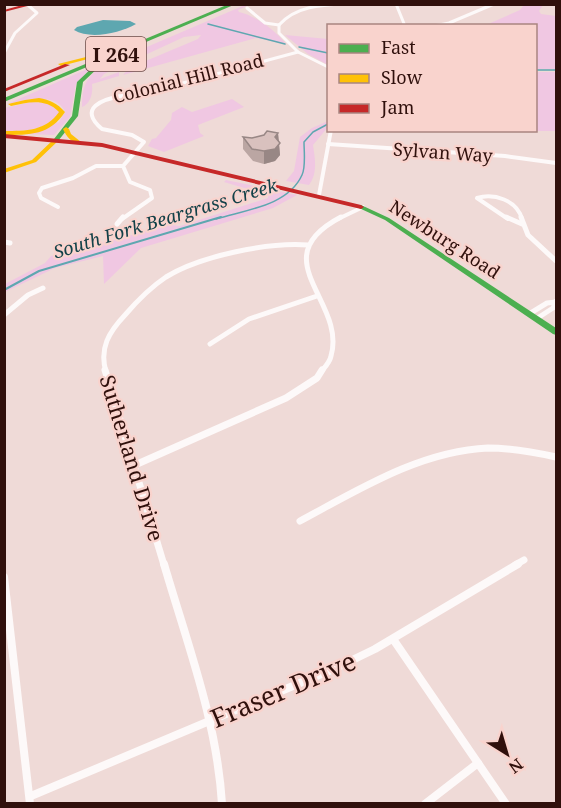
<svg xmlns="http://www.w3.org/2000/svg" width="561" height="808" font-family="'Noto Serif',serif">
  <style>
    .green { fill: #f0c7e2 }
    .water { fill: #5ea7b0 }
    .lines { fill: none; stroke-linecap: round; stroke-linejoin: round }
    .stream-far1 { stroke: #5ea7b0; stroke-width: 1.5 }
    .stream { stroke: #5ea7b0; stroke-width: 2 }
    .street-far4 { stroke: #fdf9f9; stroke-width: 3 }
    .street-far3 { stroke: #fdf9f9; stroke-width: 4 }
    .street-far2 { stroke: #fdf9f9; stroke-width: 5 }
    .street-far1 { stroke: #fdf9f9; stroke-width: 7 }
    .street { stroke: #fdf9f9; stroke-width: 8 }
    .fast { fill: #4caf50; fill-rule: evenodd }
    .slow { fill: #ffc107; fill-rule: evenodd }
    .jam { fill: #c62828; fill-rule: evenodd }
    .wall { fill: #bba6a3 }
    .shaded-wall { fill: #988785 }
    .building { fill: #d9c1be; stroke: #988785; stroke-width: 1.5 }
    .labels { text-anchor: middle; dominant-baseline: central; stroke-width: 4.5; stroke-linejoin: round; paint-order: stroke }
    .far-street-label { font-size: 18px; fill: #30100c; stroke: #f9d3cd }
    .far-water-label { font-size: 18px; font-style: italic; fill: #124148; stroke: #f9d3cd }
    .shield { fill: #f9d3cd; stroke: #6c4a46; stroke-width: 1.5 }
    .shield-label { font-size: 20px; font-weight: bold; fill: #30100c }
    .street-label { font-size: 21px; fill: #30100c; stroke: #f9d3cd }
    .near-street-label { font-size: 26px; fill: #30100c; stroke: #f9d3cd }
  </style>
  <rect width="100%" height="100%" fill="#efdad7"/>
  <g class="green">
    <path d="M245 5H249L238 10 239 12C258 17 274 29 286 44L256 38 123 75 129 68 198 39 201 35 184 37 104 74 100 79 119 72V76L92 84C93 93 91 103 82 107 82 88 85 79 100 67Z"/>
    <polygon points="524,5 543,5 539,11 541,14 556,16 556,69 536,69 536,26 486,25 520,10"/>
    <polygon points="285,35 328,39 328,65 308,54"/>
    <path d="M94 66 76 84 70 117 54 135 26 134 59 122 65 112C57 91 21 100 5 105Z"/>
    <polygon points="536,72 556,72 556,131 508,131 536,130"/>
    <polygon points="232,99 244,107 198,125 200,133 204,136 164,152 148,146 152,139 156,138 171,120 172,113 182,107 192,112"/>
    <path d="M31 102 48 103 59 111 57 118C40 130 25 132 5 131V108Z"/>
    <path d="M328 121V127L313 145C315 159 318 173 309 185L286 181 294 171 300 137 312 128Z"/>
    <polygon points="226,180 297,195 273,208 141,248 104,284 103,256 55,268 5,292 5,284 45,263 51,256 143,232 172,220 172,225 180,226 268,198 268,195 224,182"/>
  </g>
  <path class="water" d="M103 20 130 21 136 24C120 33 90 40 74 30L77 27Z"/>
  <g class="lines">
    <g class="stream-far1">
      <polyline points="208,24 285,44"/>
      <polyline points="299,47 328,53"/>
      <polyline points="536,70 556,70"/>
      <path d="M216 219C245 210 288 206 302 175 306 167 304 151 304 142L313 132 328 124"/>
    </g>
    <polyline class="stream" points="4,290 39,271 221,217"/>
    <g class="street-far4">
      <polyline points="396,4 405,26"/>
      <polyline points="247,8 265,23 279,25"/>
      <path d="M279 25C296 6 321 5 345 4"/>
      <polyline points="279,25 279,33 298,52 328,67"/>
      <polyline points="434,26 449,23 494,4"/>
      <polyline points="4,53 15,33 37,13 29,6"/>
      <polyline points="114,97 168,87 298,52"/>
    </g>
    <g class="street-far3">
      <polyline points="328,144 505,156 556,163"/>
      <polyline points="319,195 331,130"/>
      <polyline points="58,207 41,198 39,193 42,188 73,178 96,166 123,166"/>
      <path d="M122 219 152 198 150 190 130 182 123 166 144 142 132 135 102 129C77 108 103 99 122 96"/>
      <polyline points="338,219 363,207"/>
      <path d="M508 219 477 198C494 193 517 200 522 219"/>
    </g>
    <g class="street-far2">
      <polyline points="506,217 522,224"/>
      <polyline points="521,217 528,235 556,261"/>
      <polyline points="117,224 123,217"/>
      <polyline points="4,242 10,243"/>
      <polyline points="529,314 547,303 556,302"/>
      <polyline points="4,315 28,295 43,288"/>
      <polyline points="536,319 553,308 556,301"/>
      <polyline points="210,344 249,319 317,296"/>
      <path d="M106 372C99 348 109 332 125 315 137 301 151 287 166 277 200 256 268 242 308 245"/>
      <path d="M321 372C325 367 330 362 331 356 347 301 261 259 341 217"/>
    </g>
    <g class="street-far1">
      <polyline points="105,370 164,565"/>
      <polyline points="135,465 286,398 317,378 322,370"/>
      <path d="M300 521C358 490 420 451 488 448 511 448 533 452 556 457"/>
      <polyline points="515,565 524,560"/>
    </g>
    <g class="street">
      <path d="M164 564C187 643 217 721 222 804"/>
      <polyline points="4,577 30,804"/>
      <polyline points="393,639 506,804"/>
      <polyline points="31,796 338,667 375,649 518,564"/>
      <polyline points="425,804 478,763"/>
    </g>
    <g class="fast">
      <polygon points="229,4 236,4 4,102 4,98"/>
      <polygon points="95,65 100,66 83,82 78,116 58,141 54,141 54,139 72,116 77,82"/>
      <polygon points="361,205 389,218 556,328 556,335 553,334 385,220 359,208 359,206"/>
    </g>
    <g class="slow">
      <polygon points="86,57 88,58 88,59 61,66 58,64"/>
      <path d="M39 98C50 100 57 103 65 112 50 135 30 135 4 135V131C26 131 46 131 59 112 46 98 28 102 11 106L8 104 25 100Z"/>
      <path d="M66 127 69 129 71 134 81 142V144C73 145 66 136 63 129Z"/>
      <polygon points="54,139 59,140 36,162 4,173 4,169 32,160"/>
    </g>
    <g class="jam">
      <polygon points="26,4 35,4 4,12 4,10"/>
      <polygon points="65,64 70,65 4,92 4,89"/>
      <polygon points="4,134 102,143 361,205 364,207 361,209 102,147 4,138"/>
    </g>
  </g>
  <polygon class="wall" points="278,133 280,155 275,161 264,164 253,161 243,149 243,137 252,138"/>
  <polygon class="shaded-wall" points="278,133 280,155 275,161 264,164 264,151"/>
  <polygon class="building" points="267,131 278,133 275,137 280,143 275,149 264,151 252,149 243,137 252,138 264,135"/>
  <g class="labels">
    <g class="far-street-label">
      <text transform="translate(188 78) rotate(-14)">Colonial Hill Road</text>
      <text transform="translate(443 152) rotate(4)">Sylvan Way</text>
      <text transform="translate(445 239) rotate(33)">Newburg Road</text>
    </g>
    <g class="far-water-label">
      <text transform="translate(165 218) rotate(-17)">South Fork Beargrass Creek</text>
    </g>
    <rect class="shield" x="86" y="37" width="60" height="34" rx="4.5"/>
    <g class="shield-label">
      <text x="116" y="54">I 264</text>
    </g>
    <g class="street-label">
      <text transform="translate(132 458) rotate(73)">Sutherland Drive</text>
    </g>
    <g class="near-street-label">
      <text transform="translate(283 689) rotate(-23)">Fraser Drive</text>
    </g>
  </g>
  <rect width="561" height="808" fill="none" stroke="#30100c" stroke-width="12"/>
  <rect x="327" y="24" width="210" height="108" fill="#f9d3cd" stroke="#a98580" stroke-width="1.5"/>
  <rect x="339" y="44" width="30" height="9" fill="#4caf50" stroke="#a98580" stroke-width="1.5"/>
  <text x="381" y="54" font-size="18" fill="#30100c">Fast</text>
  <rect x="339" y="74" width="30" height="9" fill="#ffc107" stroke="#a98580" stroke-width="1.5"/>
  <text x="381" y="84" font-size="18" fill="#30100c">Slow</text>
  <rect x="339" y="104" width="30" height="9" fill="#c62828" stroke="#a98580" stroke-width="1.5"/>
  <text x="381" y="114" font-size="18" fill="#30100c">Jam</text>
  <g transform="translate(507 754) rotate(143)" stroke="#f9d3cd" stroke-width="4.5" paint-order="stroke">
  <path d="M0-4.5L10 22L0 15L-10 22Z" fill="#30100c"/>
  <text y="-9" font-size="16" font-weight="bold" text-anchor="middle" fill="#30100c">N</text>
  </g>
</svg>
